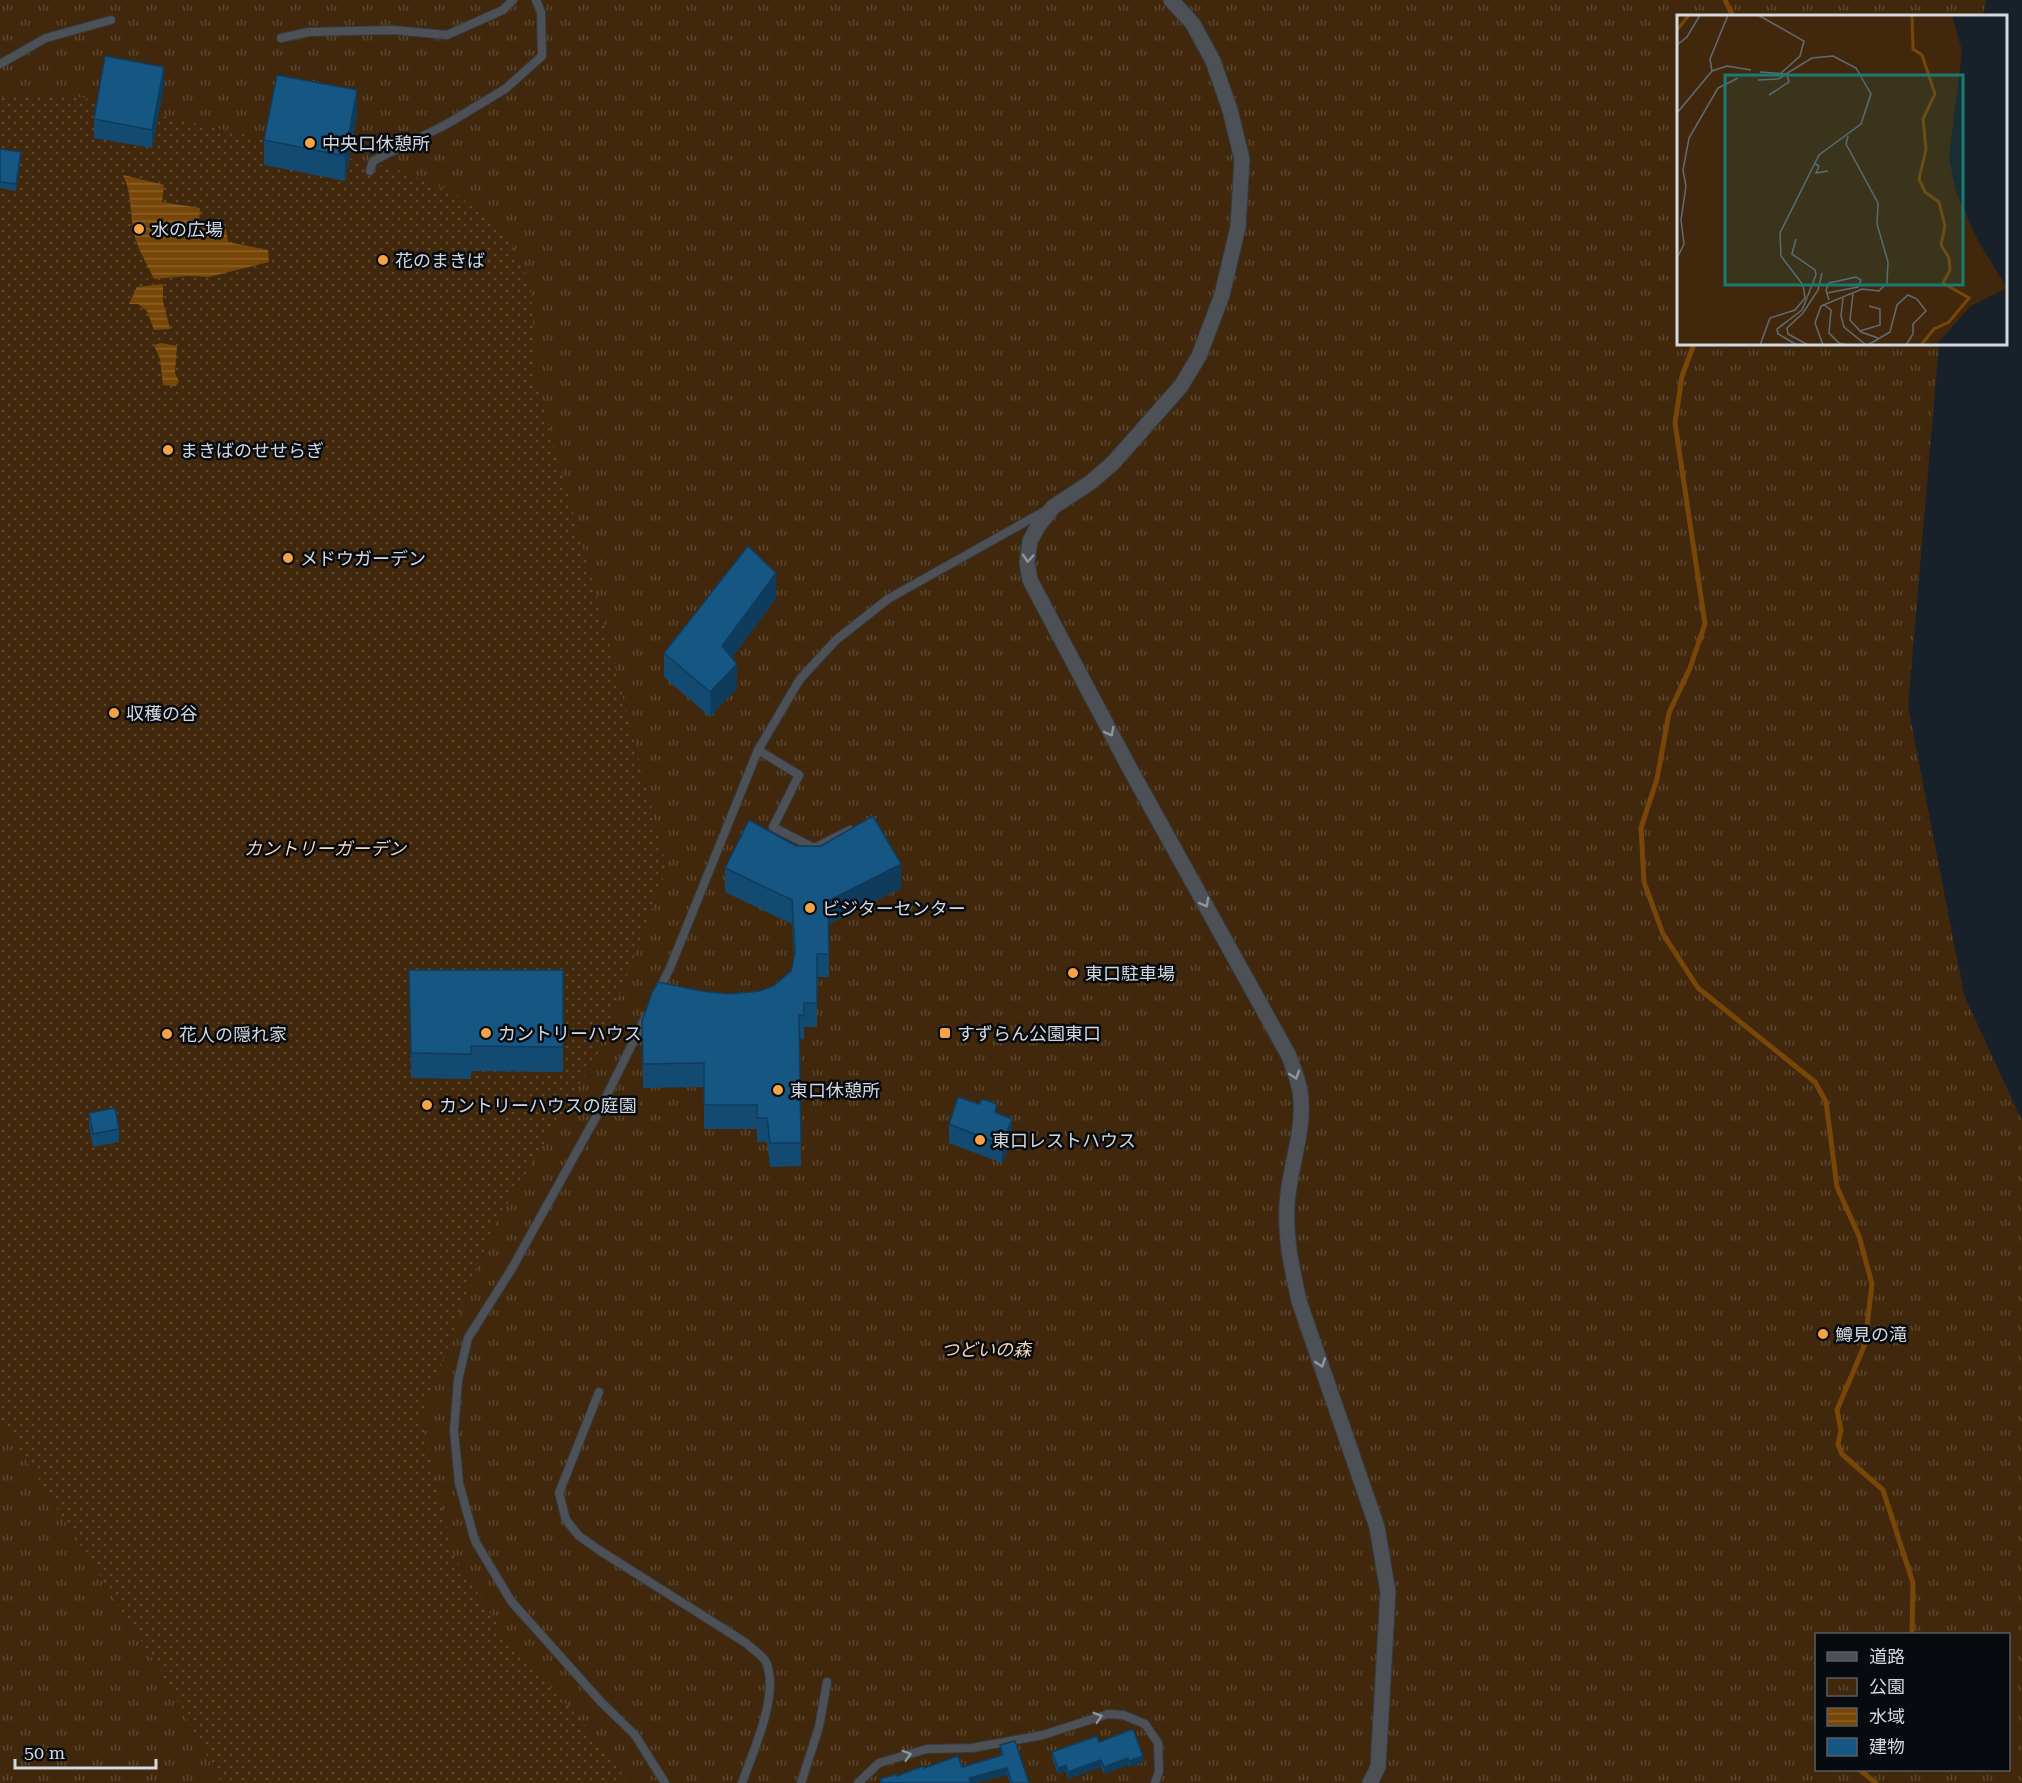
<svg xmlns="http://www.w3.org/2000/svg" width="2022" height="1783" font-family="'Roboto Serif','Noto Sans JP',serif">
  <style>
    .park { fill: url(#park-tufts); fill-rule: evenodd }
    .garden { fill: url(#garden-dots) }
    .water { fill: url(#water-rules) }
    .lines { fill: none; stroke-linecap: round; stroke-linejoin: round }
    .stream { stroke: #784708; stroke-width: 5 }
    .lane-casing { stroke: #323b42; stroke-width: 10 }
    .street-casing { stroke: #323b42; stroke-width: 17 }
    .lane { stroke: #4d5156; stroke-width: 8 }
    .street { stroke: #4d5156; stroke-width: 15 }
    .wall { fill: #134a71 }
    .shaded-wall { fill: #0f3c5c }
    .building { fill: #165683; stroke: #0f3c5c; stroke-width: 1.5 }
    .oneway { stroke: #90959a }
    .poi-dot { fill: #f6a247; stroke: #070a0e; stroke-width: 2 }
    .labels { text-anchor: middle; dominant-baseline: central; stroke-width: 5; stroke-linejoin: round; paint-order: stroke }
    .poi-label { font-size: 18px; fill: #d3d9df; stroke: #070a0e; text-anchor: start }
    .park-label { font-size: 18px; font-style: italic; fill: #f4d5b9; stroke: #070a0e }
    .inset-river { fill: none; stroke: #784708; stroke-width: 3 }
    .inset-road { fill: none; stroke: #636b72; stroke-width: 1.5 }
    .view { fill: #197b74; fill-opacity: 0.15; stroke: #197b74; stroke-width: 3 }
    .inset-edge { fill: none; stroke: #d3d9df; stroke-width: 3 }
  </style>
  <defs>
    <pattern id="park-tufts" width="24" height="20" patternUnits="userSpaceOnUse" patternTransform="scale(1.5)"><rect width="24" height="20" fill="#41280d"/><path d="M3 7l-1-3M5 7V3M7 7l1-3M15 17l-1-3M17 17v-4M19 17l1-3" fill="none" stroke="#5c4730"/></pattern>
    <pattern id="garden-dots" width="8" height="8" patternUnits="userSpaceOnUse" patternTransform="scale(1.5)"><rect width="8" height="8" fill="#41280d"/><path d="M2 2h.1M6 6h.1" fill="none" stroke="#5c4730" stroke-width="1.8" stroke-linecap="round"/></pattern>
    <pattern id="water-rules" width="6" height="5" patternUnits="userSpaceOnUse" patternTransform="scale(1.5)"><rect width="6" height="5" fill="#784708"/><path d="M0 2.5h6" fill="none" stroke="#8a612c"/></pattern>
  </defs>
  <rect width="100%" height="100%" fill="#182129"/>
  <path class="park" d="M0 0H1986L1983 16H1678V344H1939L1908 706 1964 995 2022 1121V1783H0ZM1816 1634H2008V1770H1816Z"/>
  <polygon class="garden" points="6,94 70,95 393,168 456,193 509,239 531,287 536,382 599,604 667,868 596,1058 492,1229 421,1418 453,1554 503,1634 582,1722 629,1783 222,1783 170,1687 0,1418 0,100"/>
  <g class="water">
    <path d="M123 175 164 185 162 202 200 208 199 224 226 229 228 242 268 250 269 262 209 277 187 276 154 279C148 266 140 253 136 240 129 219 133 194 123 175Z"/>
    <polygon points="163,284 163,301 170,329 154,330 147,311 138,304 129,304 137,287"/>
    <polygon points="161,343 177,346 175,373 179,381 176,386 163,385 160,359 154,345"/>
  </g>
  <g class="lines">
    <g class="stream">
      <polyline points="1725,0 1733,16"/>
      <polyline points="1694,344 1682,376 1675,423 1705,624 1690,668 1669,713 1657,779 1641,828 1644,882 1663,934 1698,988 1815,1082 1826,1102 1837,1187 1859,1236 1872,1284 1865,1344 1837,1410 1841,1430 1838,1444 1842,1454 1883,1490 1913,1583 1912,1634"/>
      <polyline points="1860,1770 1876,1783"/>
    </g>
    <g class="lane-casing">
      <g id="lane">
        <polyline points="281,38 309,32 393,30 447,35 503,10 513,0"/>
        <polyline points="0,64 46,38 111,20"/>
        <polyline points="370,171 373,161 447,124 505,89 542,56 541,12 536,0"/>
        <polyline points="758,750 799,775 773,827 814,848 850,830"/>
        <polyline points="658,992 670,968 758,750 800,679 836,640 888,599 1043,512"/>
        <polyline points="646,1016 596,1117 511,1270 468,1338 458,1380 454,1430 459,1483 475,1541 511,1601 601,1702 635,1735 665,1783"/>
        <path d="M599 1392 559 1493 566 1520 579 1536 602 1552 746 1643C752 1649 762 1655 766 1662 780 1694 753 1751 742 1783"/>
        <polyline points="801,1783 819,1727 827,1682"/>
        <polyline points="858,1783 879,1763 927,1749 972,1748 1043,1735 1108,1714 1123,1715 1145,1724 1158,1743 1159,1771 1155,1783"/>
      </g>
    </g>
    <g class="street-casing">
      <path id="street" d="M1171 0 1193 24 1213 61 1230 110 1242 159 1238 227 1222 295 1199 356 1181 386 1113 463 1091 482 1053 507 1038 526 1030 541 1027 563 1030 580 1130 769 1289 1056C1293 1067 1298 1079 1300 1091 1306 1130 1289 1167 1287 1205 1285 1238 1292 1269 1299 1301L1377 1527 1388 1592 1378 1767 1370 1783"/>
    </g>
    <use href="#lane" class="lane"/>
    <use href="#street" class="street"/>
  </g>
  <g class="wall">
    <polygon points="164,86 152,148 94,138 94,119"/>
    <polygon points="357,115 345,181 264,165 264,140"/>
    <polygon points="0,149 21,158 16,191 0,188"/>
    <polygon points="776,598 732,658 737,688 710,717 664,677 664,653"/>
    <polygon points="796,846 901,888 829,924 829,977 817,977 817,1027 804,1027 804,1040 799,1038 801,1166 770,1167 767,1142 757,1142 757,1129 704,1129 704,1087 643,1088 642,1021 701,991 730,994 760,991 773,986 791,971 794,957 792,924 725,892 725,868"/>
    <polygon points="409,970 563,970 563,1072 471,1071 471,1079 411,1078"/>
    <polygon points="89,1113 119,1129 119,1142 93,1147 89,1126"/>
    <polygon points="997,1113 1012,1138 1002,1163 949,1143 949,1124"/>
    <polygon points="1099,1742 1143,1762 1129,1767 1128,1765 1104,1774 1101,1767 1068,1779 1066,1771 1058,1774 1052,1758 1052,1752"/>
    <polygon points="1000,1745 1029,1783 1010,1783 1007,1775 975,1783 880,1783 880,1779 897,1776 924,1768 962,1767 1001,1755"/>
  </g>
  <g class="shaded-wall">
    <polygon points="164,67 164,86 152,148 152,130"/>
    <polygon points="357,90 357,115 345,181 345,156"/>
    <polygon points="21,152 21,158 16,191 16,184"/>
    <polygon points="776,573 776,598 722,671 722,646"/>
    <polygon points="737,664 737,688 710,717 710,692"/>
    <polygon points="901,864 901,888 828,924 828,901"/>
    <polygon points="1012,1119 1012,1138 1002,1163 1002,1145"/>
    <polygon points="1143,1756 1143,1762 1129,1767 1129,1761"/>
    <polygon points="1128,1758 1128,1765 1104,1774 1104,1767"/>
    <polygon points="1101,1760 1101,1767 1068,1779 1068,1772"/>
    <polygon points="1066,1765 1066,1771 1058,1774 1058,1768"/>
    <polygon points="1007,1768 1007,1775 975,1783 969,1783 969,1778"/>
  </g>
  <g class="building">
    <polygon points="105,56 164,67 152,130 94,119"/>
    <polygon points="277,75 357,90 345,156 264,140"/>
    <polygon points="0,149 21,152 16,184 0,182"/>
    <polygon points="748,546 776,573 722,646 737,664 710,692 664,653"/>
    <polygon points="873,816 901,864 828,901 829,954 817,954 817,1003 804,1003 804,1016 799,1015 801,1143 770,1143 767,1118 757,1118 757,1105 704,1105 704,1063 643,1064 642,1021 652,993 658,982 701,991 730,994 760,991 773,986 791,971 795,953 792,900 725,868 749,820 796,846 821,846"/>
    <polygon points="409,970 563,970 563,1047 471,1046 471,1054 411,1053"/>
    <polygon points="958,1097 979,1104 982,1099 997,1104 995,1112 1012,1119 1002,1145 949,1124"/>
    <polygon points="115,1108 119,1129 93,1134 89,1113"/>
    <polygon points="1133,1729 1143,1756 1129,1761 1128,1758 1104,1767 1101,1760 1068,1772 1066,1765 1058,1768 1052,1752 1097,1736 1099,1742"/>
    <polygon points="1015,1741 1029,1783 1012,1783 1007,1768 969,1778 971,1783 882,1783 880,1779 897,1774 897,1776 923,1766 924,1768 958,1756 962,1767 1003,1755 1000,1745"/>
  </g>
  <defs><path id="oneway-chevron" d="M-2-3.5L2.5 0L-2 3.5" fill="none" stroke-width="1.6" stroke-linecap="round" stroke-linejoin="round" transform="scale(1.5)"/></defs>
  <g class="oneway">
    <use href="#oneway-chevron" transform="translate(1028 558) rotate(94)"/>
    <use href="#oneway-chevron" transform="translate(1110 732) rotate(62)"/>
    <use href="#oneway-chevron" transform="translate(1205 903) rotate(61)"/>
    <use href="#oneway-chevron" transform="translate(1295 1075) rotate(72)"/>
    <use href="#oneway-chevron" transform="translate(1321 1363) rotate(71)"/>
    <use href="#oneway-chevron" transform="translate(1098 1717) rotate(-17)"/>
    <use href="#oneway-chevron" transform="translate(907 1755) rotate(-16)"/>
  </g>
  <g class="poi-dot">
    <circle cx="310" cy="143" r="6"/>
    <circle cx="139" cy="229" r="6"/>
    <circle cx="383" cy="260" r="6"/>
    <circle cx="168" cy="450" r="6"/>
    <circle cx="288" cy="558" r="6"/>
    <circle cx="114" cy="713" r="6"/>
    <circle cx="810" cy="908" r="6"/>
    <circle cx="1073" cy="973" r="6"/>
    <circle cx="486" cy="1033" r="6"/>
    <rect x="939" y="1027" width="12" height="12" rx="3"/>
    <circle cx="167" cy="1034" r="6"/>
    <circle cx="778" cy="1090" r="6"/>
    <circle cx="427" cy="1105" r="6"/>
    <circle cx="980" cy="1140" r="6"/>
    <circle cx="1823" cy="1334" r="6"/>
  </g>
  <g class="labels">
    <g class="poi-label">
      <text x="322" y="143">中央口休憩所</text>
      <text x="151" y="229">水の広場</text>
      <text x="395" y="260">花のまきば</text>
      <text x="180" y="450">まきばのせせらぎ</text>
      <text x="300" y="558">メドウガーデン</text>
      <text x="126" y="713">収穫の谷</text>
      <text x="822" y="908">ビジターセンター</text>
      <text x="1085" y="973">東口駐車場</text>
      <text x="498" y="1033">カントリーハウス</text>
      <text x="957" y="1033">すずらん公園東口</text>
      <text x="179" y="1034">花人の隠れ家</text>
      <text x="790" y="1090">東口休憩所</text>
      <text x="439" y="1105">カントリーハウスの庭園</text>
      <text x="992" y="1140">東口レストハウス</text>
      <text x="1835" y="1334">鱒見の滝</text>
    </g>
    <g class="park-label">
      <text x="325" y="848">カントリーガーデン</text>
      <text x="986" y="1349">つどいの森</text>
    </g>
  </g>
  <g transform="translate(1677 15)">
    <rect width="330" height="330" fill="#182129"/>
    <path d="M0 0H275L285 36 272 143 279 177 301 226 330 273 294 291 259 330H0Z" fill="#41280d"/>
    <path d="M49 71 94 80 111 94 127 162 98 227 102 243 123 271 125 280 111 294 89 295 32 201 40 162 28 112 40 79Z" fill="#41280d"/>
    <path class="inset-river" d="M235 0 236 34 245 40 258 79 246 104 249 134 242 164 248 177 262 187 268 211 264 230 272 243 273 255 266 268 292 283 272 307 257 314 244 330M0 15 12 0"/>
    <path class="inset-road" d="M81 0 127 26 123 41 103 59M0 30 10 22 23 0M35 56 33 44 51 0M81 65 101 64 110 59 112 67 92 80M0 98 35 56 50 51 74 55M137 148 142 151 139 158 151 156M0 166V196M119 224 115 239 138 255 139 260 125 295 100 314 101 319 120 330M1 241 7 229 4 205 9 171 6 155 12 123 41 73 61 63M150 278 181 272 184 265 179 262 152 268 149 275 152 285M176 279 173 305 184 317 201 323M166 283 164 301 167 312 189 330M146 289 154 295 152 318 162 328 170 330M183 316 203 310V294L192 291M83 330 93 303 118 295 128 283 126 270 104 241 103 218 142 140 184 109 194 79 179 53 156 41 135 43 109 59 83 57M131 330 111 319 110 313 126 298 141 275 145 258M146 330 138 308 144 291 185 274 202 276 210 268 211 247 200 209 201 188 169 129 171 121M191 330 213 317 220 290 231 280 240 284 249 296 236 309V319L229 330"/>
    <path class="view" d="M48 60H286V270H48Z"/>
    <rect width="330" height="330" class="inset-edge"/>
  </g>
  <rect x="1815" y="1633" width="195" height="138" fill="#070a0e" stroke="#595d62" stroke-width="1.5"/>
  <rect x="1827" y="1652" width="30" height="9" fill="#4d5156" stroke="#595d62" stroke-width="1.5"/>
  <text x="1869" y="1663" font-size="18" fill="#d3d9df">道路</text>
  <rect x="1827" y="1678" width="30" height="18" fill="url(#park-tufts)" stroke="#595d62" stroke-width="1.5"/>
  <text x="1869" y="1693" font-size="18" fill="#d3d9df">公園</text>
  <rect x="1827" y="1708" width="30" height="18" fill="url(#water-rules)" stroke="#595d62" stroke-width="1.5"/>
  <text x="1869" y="1723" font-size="18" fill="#d3d9df">水域</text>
  <rect x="1827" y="1738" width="30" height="18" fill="#165683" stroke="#595d62" stroke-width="1.5"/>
  <text x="1869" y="1753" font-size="18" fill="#d3d9df">建物</text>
  <path d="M15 1759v9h141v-9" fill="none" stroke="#d3d9df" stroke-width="3"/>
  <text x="24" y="1759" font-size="18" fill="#d3d9df" stroke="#070a0e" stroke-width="4.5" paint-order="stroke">50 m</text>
</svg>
